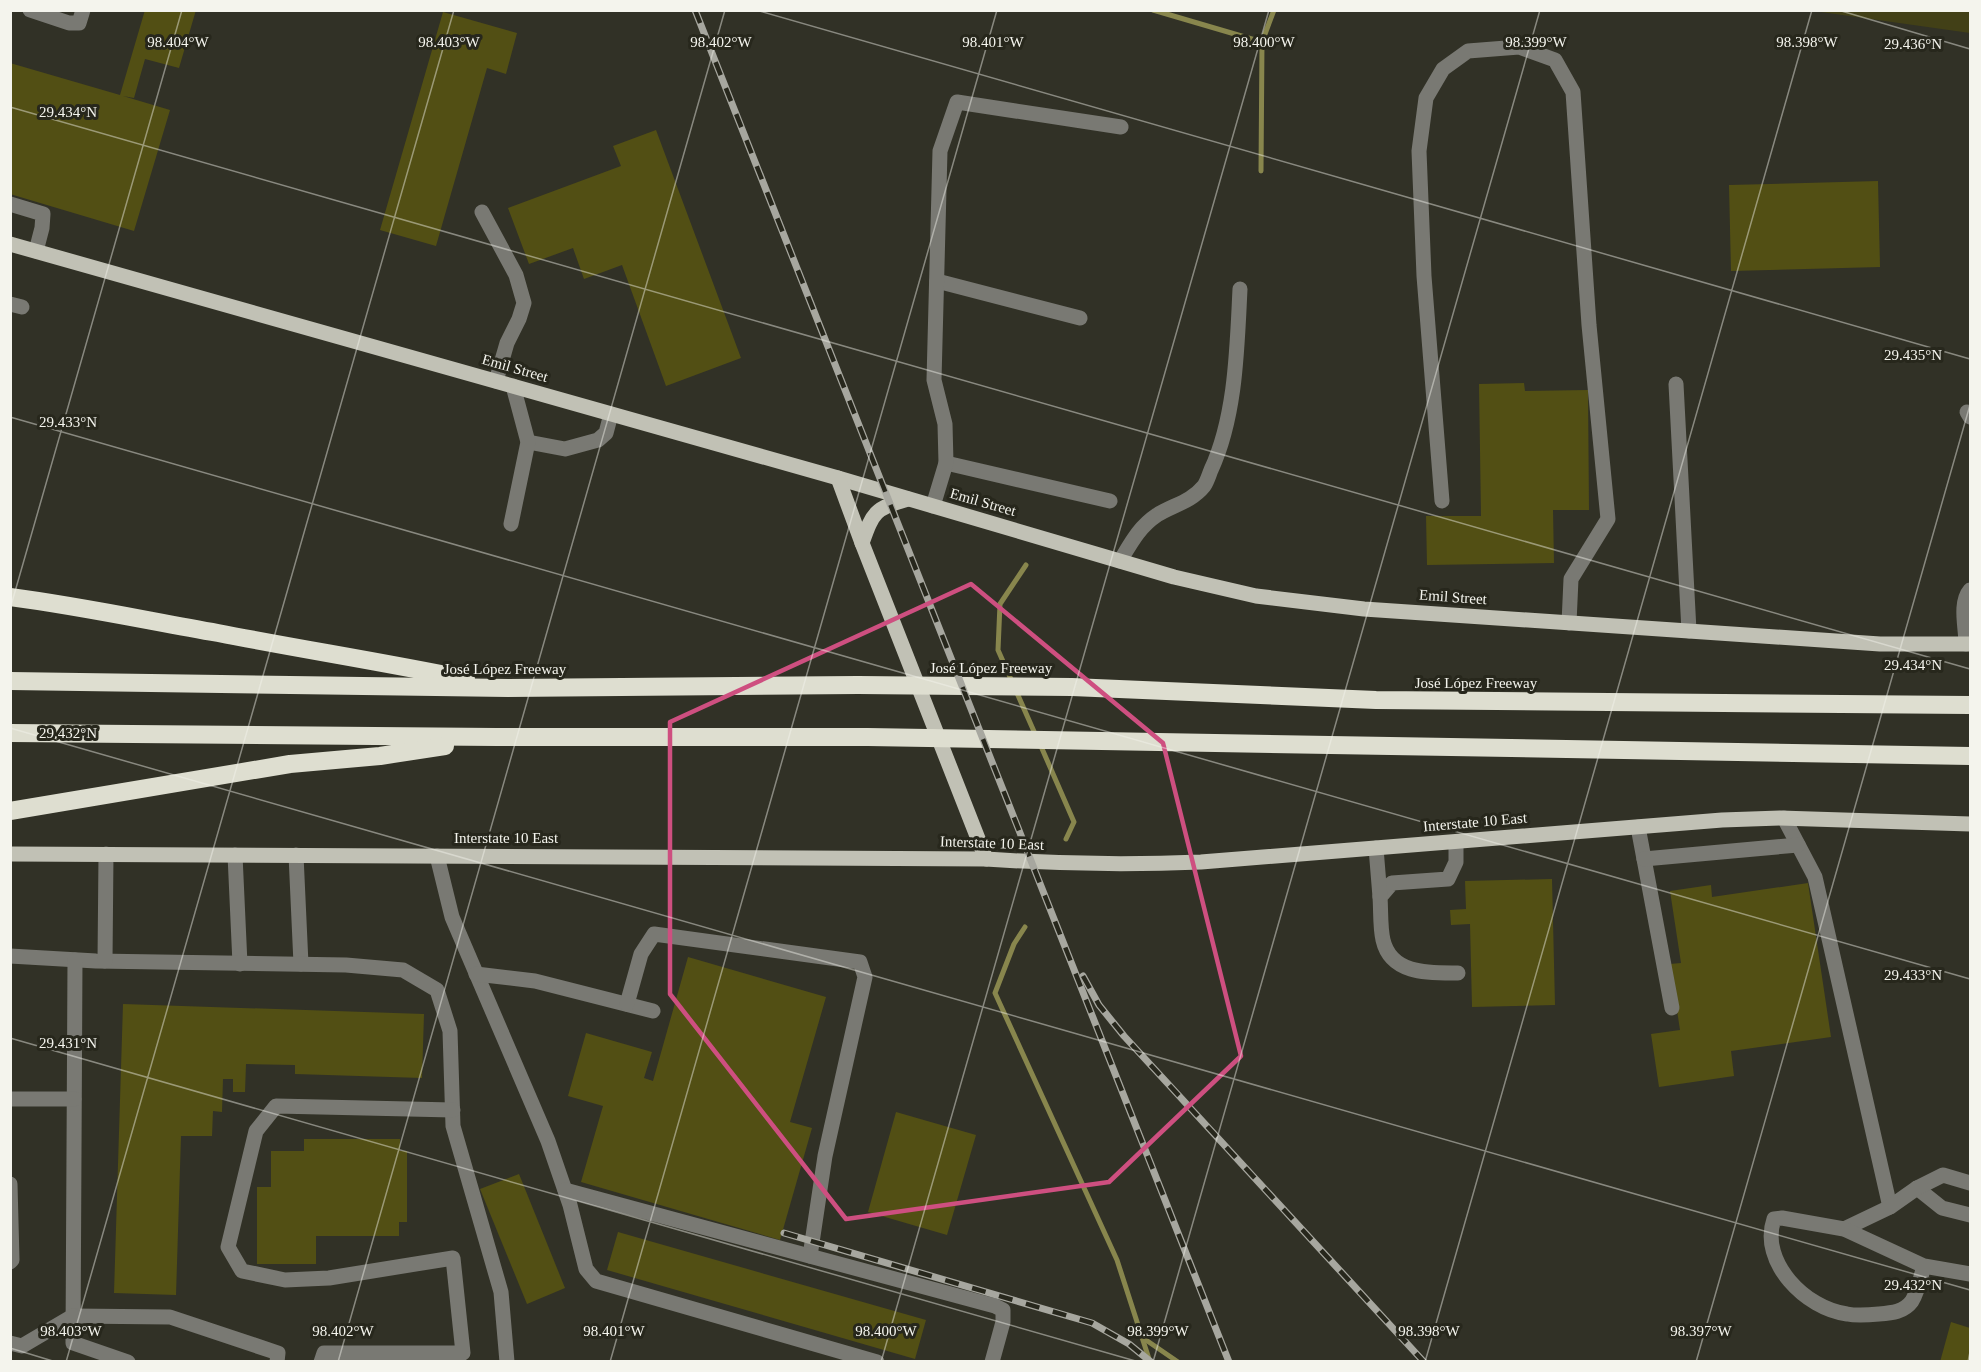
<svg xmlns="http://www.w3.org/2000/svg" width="1981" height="1372" font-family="'Times New Roman',serif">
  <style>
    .green { fill: #424017 }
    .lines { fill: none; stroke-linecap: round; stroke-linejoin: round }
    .stream { stroke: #88864d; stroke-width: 5 }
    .building { fill: #524f14 }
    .minor { stroke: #797973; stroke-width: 15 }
    .major { stroke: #c1c1b5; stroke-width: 15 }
    .highway { stroke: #deded0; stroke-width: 18 }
    .rail-casing { stroke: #a7a79f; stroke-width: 7 }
    .rail { stroke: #27271c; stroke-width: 4.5; stroke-dasharray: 14; stroke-linecap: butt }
    .marked { fill: none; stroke: #ce4f80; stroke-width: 4.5; stroke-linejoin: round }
    .ticks { fill: none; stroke: #f4f4ed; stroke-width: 1.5; stroke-opacity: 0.45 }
    .labels { text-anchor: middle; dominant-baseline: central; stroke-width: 6; stroke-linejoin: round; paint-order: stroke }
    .street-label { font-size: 15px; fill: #f4f4ed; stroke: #27271c }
    .ticks-label { font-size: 15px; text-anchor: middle; fill: #f4f4ed; stroke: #27271c; stroke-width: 6; stroke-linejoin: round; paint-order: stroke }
  </style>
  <rect width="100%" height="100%" fill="#313126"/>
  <polygon class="green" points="1814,11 1970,11 1970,33"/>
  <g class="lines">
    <g class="stream">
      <polyline points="1153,10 1262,42"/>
      <polyline points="1261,171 1262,42 1274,10"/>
      <polyline points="1026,565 1000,604 998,650 1036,736"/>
      <polyline points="1040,744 1074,822 1066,839"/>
      <polyline points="1025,927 1014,944 995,993 1117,1260 1150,1362"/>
      <polyline points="1143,1338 1178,1362"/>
    </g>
  </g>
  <g class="building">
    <polygon points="145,10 196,10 179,68 145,59 134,98 123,96 170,110 134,231 10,194 10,63 120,95"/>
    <polygon points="443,12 517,33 506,74 487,68 436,246 380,230"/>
    <polygon points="656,130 741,358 666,386 622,265 584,279 573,248 529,264 508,208 621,166 613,146"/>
    <polygon points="1878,181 1880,267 1731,271 1729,185"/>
    <polygon points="1524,383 1525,391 1588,390 1589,510 1553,510 1554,563 1427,565 1426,516 1481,516 1479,384"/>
    <polygon points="1552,879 1555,1005 1472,1007 1470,924 1451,925 1450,910 1466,909 1465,881"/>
    <polygon points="1808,883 1831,1037 1731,1051 1734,1076 1659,1087 1651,1034 1680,1030 1670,964 1681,963 1670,891 1711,885 1712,897"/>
    <polygon points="688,957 826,997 790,1122 812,1128 780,1240 581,1182 603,1106 568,1096 586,1033 652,1052 644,1078 653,1081"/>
    <polygon points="123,1004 424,1014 422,1078 295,1074 295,1065 246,1064 245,1092 233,1092 233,1079 223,1079 222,1112 213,1111 212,1136 181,1136 176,1295 114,1293"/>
    <polygon points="896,1112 976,1135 947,1235 868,1212"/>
    <polygon points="304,1139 400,1139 400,1151 407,1151 407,1222 399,1222 399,1236 316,1236 316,1264 257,1264 257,1187 271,1187 271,1151 304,1151"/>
    <polygon points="519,1174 565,1288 527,1304 480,1189"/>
    <polygon points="618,1232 926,1320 915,1359 607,1270"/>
    <polygon points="1951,1322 1970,1328 1970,1362 1940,1362"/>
  </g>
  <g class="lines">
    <g class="minor">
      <polyline points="30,10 69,23 79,23 83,10"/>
      <polyline points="10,204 43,214 42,228 36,251"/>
      <polyline points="482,212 516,275 524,303 519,319 507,343 496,381"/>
      <polyline points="937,281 1080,318"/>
      <polyline points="10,304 22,307"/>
      <polyline points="1676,384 1689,631"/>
      <polyline points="1967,412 1970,417"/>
      <polyline points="528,442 565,449 598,440 606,433 611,414"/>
      <polyline points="946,463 1110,501"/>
      <polyline points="1442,501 1424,276 1419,151 1426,98 1443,69 1468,51 1519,47 1555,60 1573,92 1589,325 1608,519 1571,579 1569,623"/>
      <polyline points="933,506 946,463 945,424 934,380 940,151 957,102 1121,127"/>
      <polyline points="511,524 528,442 513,386"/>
      <path d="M1120 561C1131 543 1139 527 1157 515 1173 505 1191 502 1204 486 1207 482 1209 475 1211 470 1236 416 1237 348 1240 289"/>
      <path d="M1966 644C1966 628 1959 603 1970 590"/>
      <polyline points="1784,818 1815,877 1890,1207"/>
      <polyline points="1638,827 1672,1008"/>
      <path d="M1456 842V862L1448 879 1392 883 1380 897C1381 911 1380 927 1383 940 1391 975 1430 973 1458 973"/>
      <polyline points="1376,848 1380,897"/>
      <polyline points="235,855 240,964"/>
      <polyline points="296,855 301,964"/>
      <polyline points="437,856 452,917 548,1141 570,1205 586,1269 596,1281 877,1362"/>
      <polyline points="1644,859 1798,845"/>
      <polyline points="10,956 96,961 346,965 403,970 437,990 450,1031 453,1126 501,1292 507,1362"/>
      <polyline points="75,960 73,1343 128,1362"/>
      <polyline points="105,961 106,854"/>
      <polyline points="476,974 535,981 653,1011"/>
      <polyline points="627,1004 641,954 654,934 860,962 865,977 825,1156 810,1256"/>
      <polyline points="10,1099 74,1099"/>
      <polyline points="10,1184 12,1260 10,1262"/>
      <polyline points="1917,1188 1942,1208 1970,1215"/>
      <polyline points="565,1190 995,1306 1003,1310 1003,1322 992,1362"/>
      <polyline points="1844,1229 1890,1207 1917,1188 1943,1175 1970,1183"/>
      <path d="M1924 1266C1921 1276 1918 1291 1912 1301 1904 1312 1892 1313 1879 1314 1869 1315 1857 1316 1847 1314 1806 1309 1759 1262 1774 1219L1782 1218 1844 1229 1924 1266 1970 1274"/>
      <polyline points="73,1316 170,1317 278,1353 277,1362"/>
      <polyline points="10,1343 22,1346 73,1316"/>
      <polyline points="321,1362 324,1353 463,1353 453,1258 329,1278 285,1280 242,1271 228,1247 256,1131 276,1106 453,1110"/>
    </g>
    <g class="major">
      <polyline points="10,244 838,478 1174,577 1256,596 1364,609 1880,644 1970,644"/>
      <polyline points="838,478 862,543 986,859"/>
      <path d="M862 543C873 512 875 508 908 499"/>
      <path d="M10 854 986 859C1058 864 1130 865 1201 862L1722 820 1780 818 1970 824"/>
    </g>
    <g class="highway">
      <path d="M10 597C80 606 149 621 218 633 300 649 383 662 466 679"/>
      <polyline points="10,681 508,688 858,685 1072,687 1376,700 1970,705"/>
      <polyline points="10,733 496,737 868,737 1970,756"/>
      <polyline points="10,811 290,764 380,756 445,746"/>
    </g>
    <g class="rail-casing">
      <g id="rail">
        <polyline points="695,10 1229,1362"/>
        <polyline points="1083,976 1099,1005 1124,1036 1424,1362"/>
        <polyline points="784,1233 1092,1323 1129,1344 1151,1362"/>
      </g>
    </g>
    <use href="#rail" class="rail"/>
  </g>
  <path class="marked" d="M971 584 1163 743 1241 1056 1109 1182 846 1219 670 994V722Z"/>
  <path class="ticks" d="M756 10 1970 359M1838 10 1970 49M10 107 1970 669M10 417 1970 979M10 609 182 10M10 728 1970 1290M10 1038 1139 1362M10 1348 56 1362M66 1362 454 10M338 1362 725 10M610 1362 997 10M881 1362 1269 10M1153 1362 1540 10M1425 1362 1812 10M1696 1362 1970 405M1968 1362 1970 1352"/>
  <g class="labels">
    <g class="street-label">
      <text transform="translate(515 368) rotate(16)">Emil Street</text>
      <text transform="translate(983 502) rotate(16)">Emil Street</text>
      <text transform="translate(1453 597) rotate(4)">Emil Street</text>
      <text x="991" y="668">José López Freeway</text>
      <text x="505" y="669">José López Freeway</text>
      <text x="1476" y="683">José López Freeway</text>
      <text transform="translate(1475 822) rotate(-5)">Interstate 10 East</text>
      <text x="506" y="838">Interstate 10 East</text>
      <text transform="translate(992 843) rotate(2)">Interstate 10 East</text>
    </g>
  </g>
  <g class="ticks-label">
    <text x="178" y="47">98.404°W</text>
    <text x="449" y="47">98.403°W</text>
    <text x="721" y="47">98.402°W</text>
    <text x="993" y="47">98.401°W</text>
    <text x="1264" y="47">98.400°W</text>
    <text x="1536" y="47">98.399°W</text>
    <text x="1807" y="47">98.398°W</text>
    <text x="1913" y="49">29.436°N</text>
    <text x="68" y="117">29.434°N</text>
    <text x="1913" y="360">29.435°N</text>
    <text x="68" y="427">29.433°N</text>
    <text x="1913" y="670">29.434°N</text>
    <text x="68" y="738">29.432°N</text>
    <text x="1913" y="980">29.433°N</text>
    <text x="68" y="1048">29.431°N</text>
    <text x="1913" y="1290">29.432°N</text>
    <text x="71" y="1336">98.403°W</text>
    <text x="343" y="1336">98.402°W</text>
    <text x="614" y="1336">98.401°W</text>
    <text x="886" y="1336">98.400°W</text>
    <text x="1158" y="1336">98.399°W</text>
    <text x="1429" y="1336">98.398°W</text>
    <text x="1701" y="1336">98.397°W</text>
  </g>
  <rect width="1981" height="1372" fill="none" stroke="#f4f4ed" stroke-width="24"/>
</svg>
